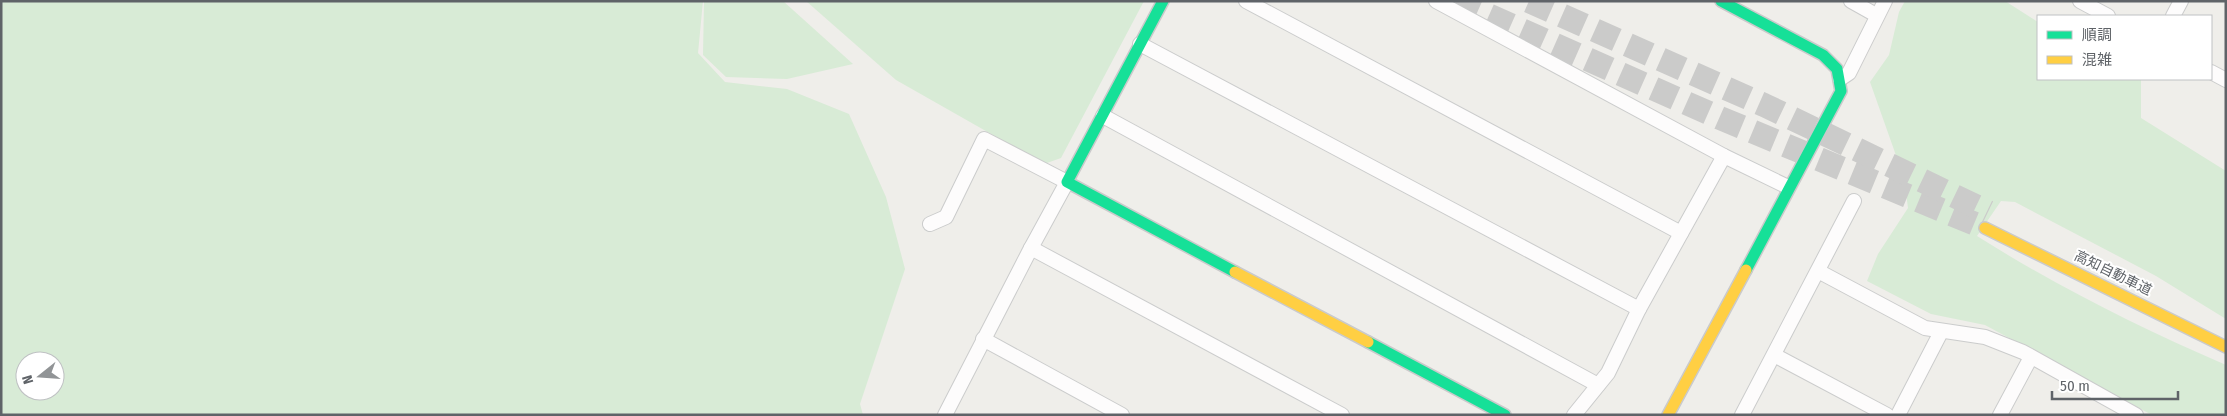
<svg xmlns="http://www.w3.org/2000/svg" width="2227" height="416" font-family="'Fira Sans Condensed','Noto Sans JP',sans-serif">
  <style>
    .green { fill: #d8ebd6; fill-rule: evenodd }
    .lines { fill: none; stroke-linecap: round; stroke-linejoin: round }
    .highway-tunnel { stroke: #cbcbca; stroke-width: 24; stroke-dasharray: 24 12; stroke-linecap: butt }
    .street-casing { stroke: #cbcccc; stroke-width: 16 }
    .fast-casing { stroke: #cacacb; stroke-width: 14 }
    .slow-casing { stroke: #cacacb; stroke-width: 14 }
    .street { stroke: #fdfcfc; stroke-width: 14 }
    .fast { stroke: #16e098; stroke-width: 11 }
    .slow { stroke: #ffcf43; stroke-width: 11 }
    .labels { text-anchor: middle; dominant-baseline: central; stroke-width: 4; stroke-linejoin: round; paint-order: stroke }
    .street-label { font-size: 14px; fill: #5f6368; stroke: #fff }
  </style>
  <rect width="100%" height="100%" fill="#efeeea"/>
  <g class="green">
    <path d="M1 1H703L698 53 725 82 787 89 849 114 886 197 905 269 860 404 863 415H1ZM25 361H55V391H25Z"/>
    <polygon points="704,1 783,1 853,64 787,79 726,77 703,55"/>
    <polygon points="806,1 1144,1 1061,158 1044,164 896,80"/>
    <path d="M1905 1H2005L2038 22V79H2141V118L2226 171V319L2156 276 2015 202 2001 201 1977 236C2056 286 2140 328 2226 365V415H2152L1985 325 1931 314 1867 281 1878 254 1908 208 1904 178 1870 82 1889 55 1899 12Z"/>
  </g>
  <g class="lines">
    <g class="highway-tunnel">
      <polyline points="1456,1 1720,118 1985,228"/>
      <polyline points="1529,1 1764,105 1988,212"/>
    </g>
    <g class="street-casing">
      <g id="street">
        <polyline points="1246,1 1681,233"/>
        <polyline points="1436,1 1724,156 1788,187"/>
        <polyline points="1851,1 1876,15"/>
        <polyline points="2080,1 2108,16"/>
        <polyline points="2173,16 2181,1"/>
        <polyline points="1140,44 1639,309"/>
        <polyline points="2211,72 2226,80"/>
        <polyline points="1840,79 1849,73 1885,1"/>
        <polyline points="1103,116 1598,385"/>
        <polyline points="930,224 946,217 984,139 1067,182 1031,248 945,415"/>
        <polyline points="1031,248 1342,415"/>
        <polyline points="1818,271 1925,328 1985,337 2023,352 2136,415"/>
        <polyline points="983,339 1122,415"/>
        <polyline points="1774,355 1887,415"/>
        <polyline points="1574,415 1608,373 1639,309 1724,156"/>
        <polyline points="1742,415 1854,201"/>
        <polyline points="1898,415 1941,332"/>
        <polyline points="2000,415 2031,357"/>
      </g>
    </g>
    <g class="fast-casing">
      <g id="fast">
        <polyline points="1163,1 1067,182 1235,272"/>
        <polyline points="1721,1 1823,55 1837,69 1841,91 1746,270"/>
        <polyline points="1368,342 1505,415"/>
      </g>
    </g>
    <g class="slow-casing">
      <g id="slow">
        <polyline points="1985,228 2226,347"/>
        <polyline points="1235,272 1368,342"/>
        <polyline points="1668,415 1746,270"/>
      </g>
    </g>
    <use href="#street" class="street"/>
    <use href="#fast" class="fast"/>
    <use href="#slow" class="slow"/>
  </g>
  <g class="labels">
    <g class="street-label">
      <text transform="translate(2113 273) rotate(26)">高知自動車道</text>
    </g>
  </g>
  <rect width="2227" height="416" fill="none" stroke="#5f6368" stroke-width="5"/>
  <rect x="2037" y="15" width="175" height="65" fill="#ffffff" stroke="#bfc1c3"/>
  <rect x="2047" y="31" width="25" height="8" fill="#16e098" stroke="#bfc1c3"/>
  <text x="2082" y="40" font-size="15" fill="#5f6368">順調</text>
  <rect x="2047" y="56" width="25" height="8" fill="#ffcf43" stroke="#bfc1c3"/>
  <text x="2082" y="65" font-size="15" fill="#5f6368">混雑</text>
  <g transform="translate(40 376) rotate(253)"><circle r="24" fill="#ffffff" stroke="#bfc1c3"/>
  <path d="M0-4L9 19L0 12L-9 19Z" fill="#919496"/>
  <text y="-8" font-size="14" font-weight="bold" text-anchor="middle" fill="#5f6368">N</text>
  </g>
  <path d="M2052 391v8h126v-8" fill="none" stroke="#5f6368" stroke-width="2.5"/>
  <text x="2060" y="391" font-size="15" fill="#5f6368" stroke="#ffffff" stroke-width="4" paint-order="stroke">50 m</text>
</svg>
